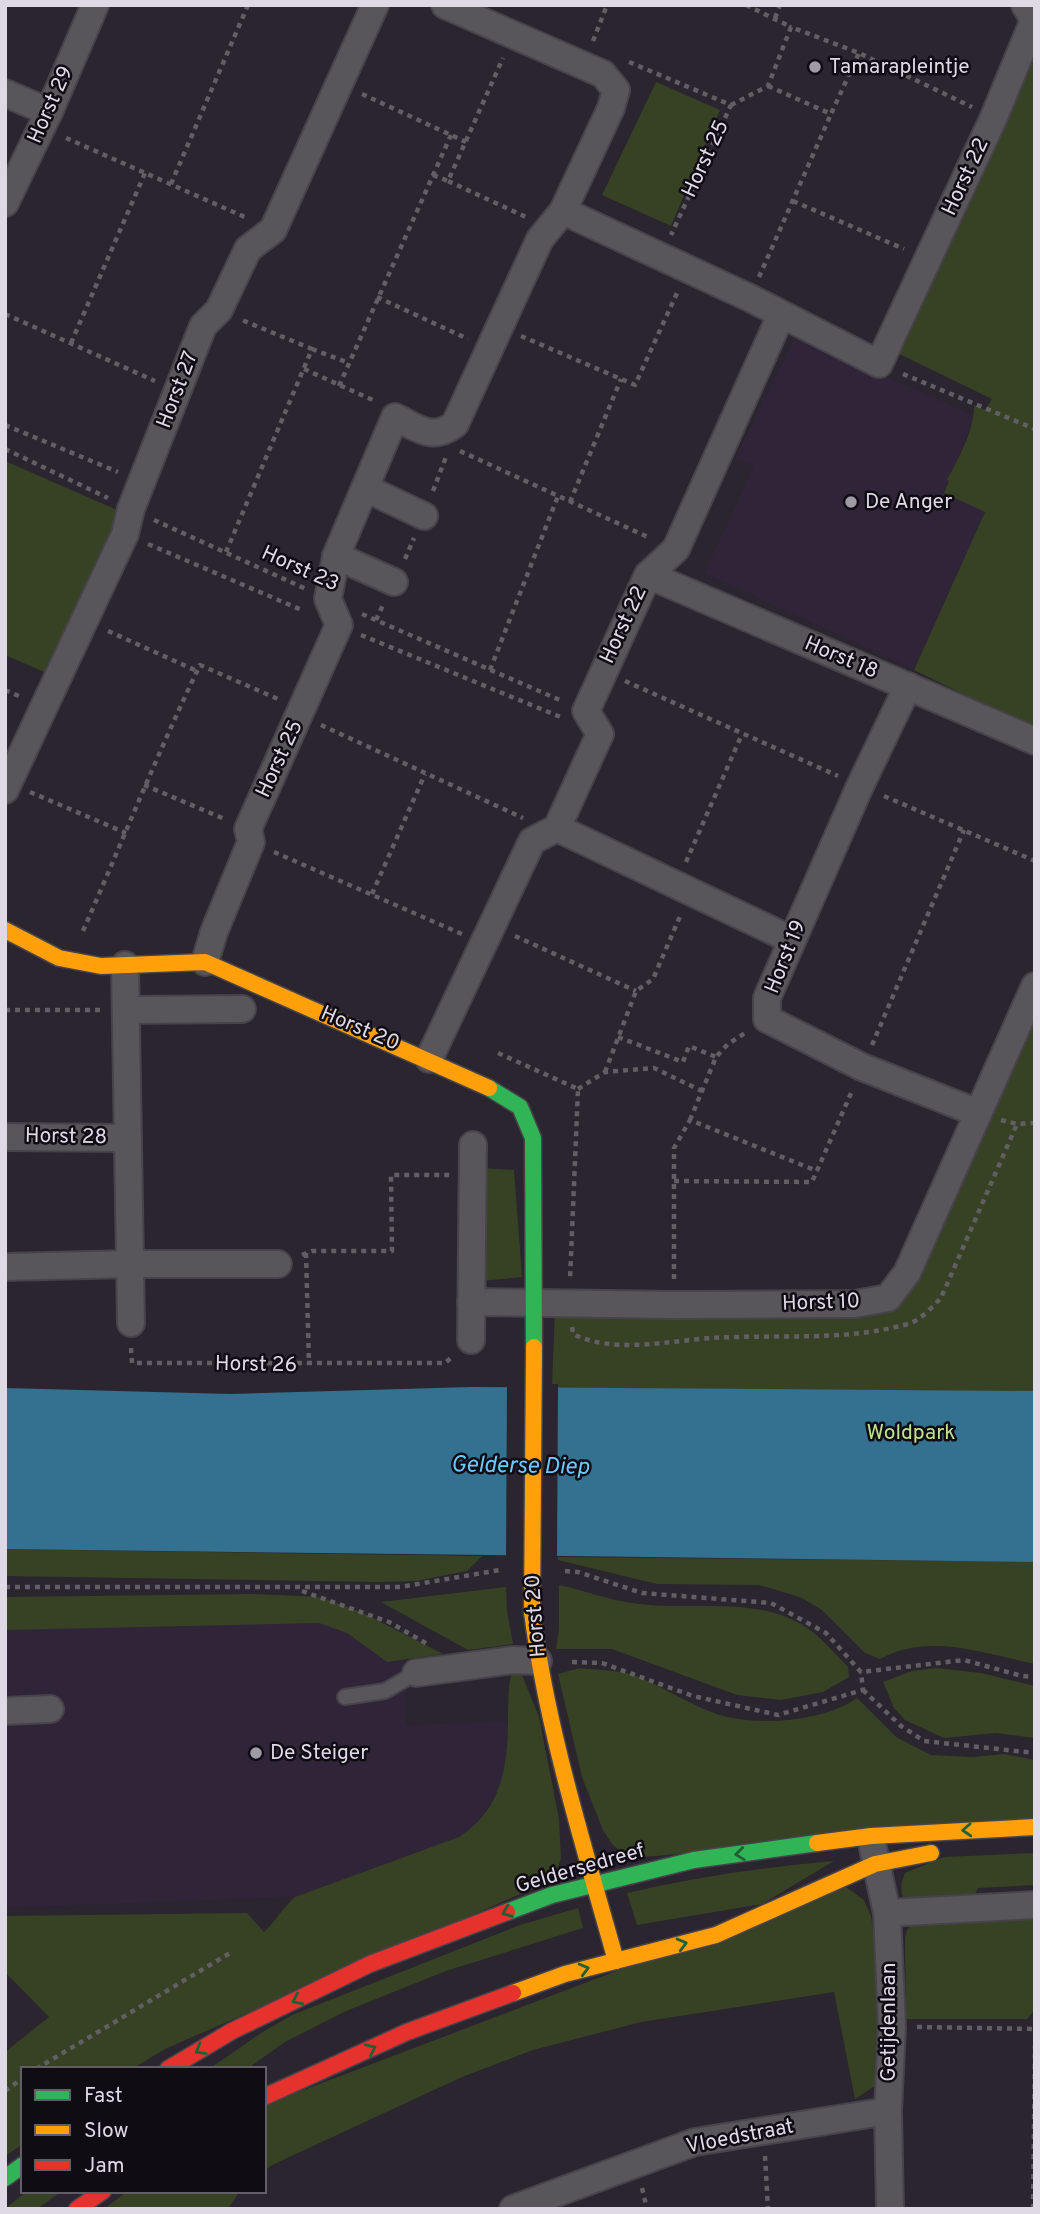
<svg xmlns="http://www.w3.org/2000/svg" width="1040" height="2214" font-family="Overpass,sans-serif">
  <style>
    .built { fill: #2f2438 }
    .green { fill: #374224 }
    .water { fill: #34708f }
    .pier { fill: #2a252e }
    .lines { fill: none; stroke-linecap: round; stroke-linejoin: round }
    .lane-casing { stroke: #47434b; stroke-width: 18 }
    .street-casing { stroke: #47434b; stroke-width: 30 }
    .fast-casing { stroke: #47434b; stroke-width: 19 }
    .slow-casing { stroke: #47434b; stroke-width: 19 }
    .jam-casing { stroke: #47434b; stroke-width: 19 }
    .path { stroke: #615e64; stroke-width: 4.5; stroke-dasharray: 5 5; stroke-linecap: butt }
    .lane { stroke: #58555b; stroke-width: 14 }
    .street { stroke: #58555b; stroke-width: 26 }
    .fast { stroke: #30b455; stroke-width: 16 }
    .slow { stroke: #ff9f0a; stroke-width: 16 }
    .jam { stroke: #e5322d; stroke-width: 16 }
    .slow-bridge-casing { stroke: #47434b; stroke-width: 19; stroke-linecap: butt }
    .slow-bridge { stroke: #ff9f0a; stroke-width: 16 }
    .oneway { stroke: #206034 }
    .poi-dot { fill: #9f9aa4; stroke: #100c14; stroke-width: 2.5 }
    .labels { text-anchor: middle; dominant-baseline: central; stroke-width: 5; stroke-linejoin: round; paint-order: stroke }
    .poi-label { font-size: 21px; fill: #ded9e4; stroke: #100c14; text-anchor: start }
    .street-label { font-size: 21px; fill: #ded9e4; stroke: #100c14 }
    .park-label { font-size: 21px; fill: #bfe18d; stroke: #100c14 }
    .water-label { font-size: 23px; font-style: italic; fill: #6bcafd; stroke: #100c14 }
  </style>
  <rect width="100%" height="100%" fill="#2a252e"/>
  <g class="built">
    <polygon points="796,335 975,416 944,493 985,512 914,670 704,573 754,465 735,458"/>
    <polygon points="311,1610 404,1660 406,1725 508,1721 506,1764 499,1789 475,1827 459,1837 295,1897 5,1908 5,1615"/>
  </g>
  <g class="green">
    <path d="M1035 23V729L914 670 985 512 944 493 949 481 947 480C958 459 975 429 974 405L985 410 992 399 883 346Z"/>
    <polygon points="656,82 720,110 671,226 602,195"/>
    <polygon points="5,461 117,510 112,535 49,674 5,655"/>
    <path d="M1035 1000V1664C985 1654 929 1632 880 1659L865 1653 822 1610 802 1598 780 1591 758 1585 657 1584 558 1560V1557L966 1561 546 1548 555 1308 892 1304Z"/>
    <polygon points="481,1168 514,1170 522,1277 481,1281"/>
    <polygon points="5,1549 482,1556 467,1571 416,1581 380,1582 5,1576"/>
    <path d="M559 1585C582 1590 609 1600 632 1603 687 1612 750 1595 801 1624 819 1634 834 1653 848 1667L849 1677 823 1692 781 1700 737 1695 612 1649H556L559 1629Z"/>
    <polygon points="506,1587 507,1611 513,1644 468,1650 381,1602"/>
    <polygon points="254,1594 320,1597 361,1612 443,1654 387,1662 347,1633 319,1623 5,1630 5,1597"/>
    <path d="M517 1663 539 1717 559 1819 561 1859 556 1872 550 1881 165 2049 132 2069H23V2144L5 2156V2052L49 2017 5 1972V1916L247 1913 264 1932C276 1921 283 1907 295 1897L459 1837C505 1807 508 1761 508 1711 509 1693 507 1678 517 1663Z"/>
    <path d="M580 1668C597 1670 617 1670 634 1675 662 1686 688 1704 717 1714 755 1727 824 1722 857 1698L896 1737 931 1755 972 1757 1004 1754 1035 1760V1820L634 1858 623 1854 612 1844 603 1830 582 1777 558 1674Z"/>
    <polygon points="937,1668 981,1673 1035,1686 1035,1738 996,1733 944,1738 905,1720 894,1708 883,1682 912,1671"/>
    <path d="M1035 1853V1885L978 1888 974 1896 911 1898 903 1897C899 1888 902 1882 905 1873L944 1857Z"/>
    <path d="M834 1861 762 1904 637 1925 627 1893C696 1877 765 1867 834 1861Z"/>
    <polygon points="843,1885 864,1900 871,1916 879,1975 881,2082 855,2099 834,1992 641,2022 533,2050 462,2077 272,2165 264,2171 264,2105"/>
    <polygon points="578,1908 583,1928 446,1971 391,1993 344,2012 285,2042 247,2069 209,2069 261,2033 292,2015 520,1925"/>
    <polygon points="1035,1916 1035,2009 1027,2019 906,2019 905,1938 907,1930 913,1922"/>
    <polygon points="27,2191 62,2191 37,2209 5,2209"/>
    <polygon points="128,2191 240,2191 228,2209 104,2209"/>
  </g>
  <polygon class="water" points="471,1387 1035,1391 1035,1562 5,1549 5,1388 231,1394"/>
  <polygon class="pier" points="507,1384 558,1384 557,1561 506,1560"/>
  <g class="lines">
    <g class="lane-casing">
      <polyline id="lane" points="345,1697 385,1691 416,1673"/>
    </g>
    <g class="street-casing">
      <g id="street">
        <polyline points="5,93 49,112"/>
        <polyline points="5,203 49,112 95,5"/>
        <polyline points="563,211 750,298 879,364 994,117 1034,20 1025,5"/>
        <polyline points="365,488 424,516"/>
        <polyline points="336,556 394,582"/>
        <polyline points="648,575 1035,741"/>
        <polyline points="908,686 860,786 767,998 767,1019 862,1067 978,1113"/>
        <polyline points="5,790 125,534 131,509 203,326 219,310 248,249 273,230 375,5"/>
        <polyline points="557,828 792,940"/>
        <path d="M205 962 214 932 251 842 248 829 339 625 328 599 336 556 395 417C418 428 432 442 455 424L540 239 563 211 611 108 616 90 603 74 445 5"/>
        <polyline points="125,965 131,1323"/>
        <polyline points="126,1010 242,1009"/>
        <polyline points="429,1059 532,841 557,828 600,734 586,711 648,575 676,549 781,315"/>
        <polyline points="5,1137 128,1138"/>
        <polyline points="5,1267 130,1264 278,1264"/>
        <polyline points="471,1302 675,1305 855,1304 888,1298 907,1273 1035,986"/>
        <polyline points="471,1340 473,1145"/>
        <polyline points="416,1673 513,1660 538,1661"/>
        <polyline points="5,1711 50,1709"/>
        <polyline points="873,1848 887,1913 892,2027 888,2111 890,2209"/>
        <polyline points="887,1913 1035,1905"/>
        <polyline points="513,2209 695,2142 888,2111"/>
      </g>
    </g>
    <g class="fast-casing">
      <g id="fast">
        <polyline points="489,1088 520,1107 533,1138 534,1347"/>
        <polyline points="507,1912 552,1895 694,1860 817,1843"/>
        <polyline points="5,2178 23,2165"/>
      </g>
    </g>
    <g class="slow-casing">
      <g id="slow">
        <polyline points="5,930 59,958 101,966 205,962 489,1088"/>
        <path d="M532 1612C547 1730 584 1846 616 1961"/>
        <polyline points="817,1843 871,1836 1035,1827"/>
        <polyline points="513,1993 565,1974 716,1935 875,1864 931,1853"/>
      </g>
    </g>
    <g class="jam-casing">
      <g id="jam">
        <polyline points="168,2069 232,2031 370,1964 507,1912"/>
        <polyline points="264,2097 407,2032 513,1993"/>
        <polyline points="77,2209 103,2191"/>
      </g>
    </g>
    <g class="path">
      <polyline points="746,5 791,27"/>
      <polyline points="775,18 780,5"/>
      <polyline points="593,41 607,5"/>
      <polyline points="629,62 731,105 671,235"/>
      <polyline points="768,86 831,114 859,53"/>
      <polyline points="362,94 466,142"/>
      <polyline points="731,105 768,86 791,27 859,53 972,107"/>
      <polyline points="66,138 247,218"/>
      <polyline points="433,175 448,181 503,58"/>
      <polyline points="448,181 526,217"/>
      <polyline points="171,184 248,5"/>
      <polyline points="793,201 904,249"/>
      <polyline points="759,277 831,114"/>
      <polyline points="377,297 468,339"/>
      <polyline points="5,314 155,381"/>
      <polyline points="521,336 635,385 677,293"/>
      <polyline points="71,343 145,173"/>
      <polyline points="312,349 349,363"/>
      <polyline points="304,369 375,401"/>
      <polyline points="903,374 1035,429"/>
      <polyline points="339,386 451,135"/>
      <polyline points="5,425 118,472"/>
      <polyline points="5,449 108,498"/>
      <polyline points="460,451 650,538"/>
      <polyline points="433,491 446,457"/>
      <polyline points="570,502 621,379"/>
      <polyline points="154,520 306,589"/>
      <polyline points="148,544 304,611"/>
      <polyline points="226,552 312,349 242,320"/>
      <polyline points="405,559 414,538"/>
      <polyline points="362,614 562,701"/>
      <polyline points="376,620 383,605"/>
      <polyline points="108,631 197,671"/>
      <polyline points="361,635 563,718"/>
      <polyline points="490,670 558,496"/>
      <polyline points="625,681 838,776"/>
      <polyline points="5,690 21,697"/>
      <polyline points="321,725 523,818"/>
      <polyline points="144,785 227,820"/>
      <polyline points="30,792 126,833"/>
      <polyline points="884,796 1035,861"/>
      <polyline points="274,852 462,934"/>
      <polyline points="686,862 742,734"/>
      <polyline points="372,894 425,774"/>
      <path d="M83 931C122 842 158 752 200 665L278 699"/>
      <polyline points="515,936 636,991"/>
      <polyline points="5,1010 102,1010"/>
      <polyline points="618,1037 683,1062 689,1046 716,1057"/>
      <polyline points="872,1045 964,830"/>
      <polyline points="498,1053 578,1089 570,1280"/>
      <polyline points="605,1072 636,991 653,979 681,914"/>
      <polyline points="578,1089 605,1072 654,1068 702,1091"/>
      <polyline points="690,1120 716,1057 728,1044 745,1033"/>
      <polyline points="1001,1120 1017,1124 1035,1123"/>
      <polyline points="674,1181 812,1182 852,1091"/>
      <polyline points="306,1253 309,1365"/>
      <polyline points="302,1255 312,1251 392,1251 391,1175 450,1175"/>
      <polyline points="674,1279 674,1148 690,1120 817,1171"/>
      <path d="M572 1327 573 1334C612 1354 669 1341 711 1338 777 1334 843 1342 908 1324 921 1320 932 1307 941 1298L1017 1124"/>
      <polyline points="131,1348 132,1363 445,1363 452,1357"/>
      <polyline points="565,1571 578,1572 642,1593 771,1603 826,1633 861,1672 964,1660 1022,1676 1035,1677"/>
      <polyline points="5,1587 400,1587 500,1570"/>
      <polyline points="302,1591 389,1622 429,1645"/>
      <polyline points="572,1662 602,1663 693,1696 778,1715 863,1690 861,1672"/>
      <polyline points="863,1690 901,1726 924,1741 1035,1753"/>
      <polyline points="917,2027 1035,2029"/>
      <polyline points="36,2069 230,1953"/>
      <polyline points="5,2091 23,2078"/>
      <polyline points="765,2156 768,2209"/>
      <polyline points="642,2188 647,2209"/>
      <polyline points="1033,2209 1035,2045"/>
    </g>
    <use href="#lane" class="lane"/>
    <use href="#street" class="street"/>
    <use href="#fast" class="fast"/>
    <use href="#slow" class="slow"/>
    <use href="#jam" class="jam"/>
    <g class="slow-bridge-casing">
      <polyline id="slow-bridge" points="532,1612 534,1347"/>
    </g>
    <use href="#slow-bridge" class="slow-bridge"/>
  </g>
  <defs><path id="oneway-chevron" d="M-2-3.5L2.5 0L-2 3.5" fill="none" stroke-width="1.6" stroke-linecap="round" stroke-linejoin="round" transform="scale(1.75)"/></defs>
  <g class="oneway">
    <use href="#oneway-chevron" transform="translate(967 1830) rotate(177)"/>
    <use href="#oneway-chevron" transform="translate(740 1854) rotate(173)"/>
    <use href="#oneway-chevron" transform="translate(507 1912) rotate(159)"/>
    <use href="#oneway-chevron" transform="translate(682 1944) rotate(-15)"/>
    <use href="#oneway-chevron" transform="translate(584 1969) rotate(-15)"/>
    <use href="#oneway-chevron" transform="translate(297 2000) rotate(154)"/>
    <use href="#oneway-chevron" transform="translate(371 2049) rotate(-25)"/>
    <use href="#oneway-chevron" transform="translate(200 2050) rotate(150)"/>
  </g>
  <g class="poi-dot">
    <circle cx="815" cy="67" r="7"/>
    <circle cx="851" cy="502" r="7"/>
    <circle cx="256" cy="1753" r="7"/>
  </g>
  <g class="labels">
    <g class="poi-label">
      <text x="829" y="67">Tamarapleintje</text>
      <text x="865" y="502">De Anger</text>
      <text x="270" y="1753">De Steiger</text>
    </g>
    <g class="street-label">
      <text transform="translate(51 105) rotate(-66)">Horst 29</text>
      <text transform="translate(706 159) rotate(-65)">Horst 25</text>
      <text transform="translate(966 177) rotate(-65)">Horst 22</text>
      <text transform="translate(178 390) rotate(-69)">Horst 27</text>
      <text transform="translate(300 569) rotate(24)">Horst 23</text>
      <text transform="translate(624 625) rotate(-65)">Horst 22</text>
      <text transform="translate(841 658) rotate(23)">Horst 18</text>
      <text transform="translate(280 759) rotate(-65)">Horst 25</text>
      <text transform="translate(786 957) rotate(-68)">Horst 19</text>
      <text transform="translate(360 1029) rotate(23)">Horst 20</text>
      <text transform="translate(66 1137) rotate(1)">Horst 28</text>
      <text transform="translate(821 1303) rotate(-2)">Horst 10</text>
      <text transform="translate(256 1365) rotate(1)">Horst 26</text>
      <text transform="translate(536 1616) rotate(-94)">Horst 20</text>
      <text transform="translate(580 1869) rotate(-16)">Geldersedreef</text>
      <text transform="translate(889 2022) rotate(-90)">Getijdenlaan</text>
      <text transform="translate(740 2137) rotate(-11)">Vloedstraat</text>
    </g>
    <g class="park-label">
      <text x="911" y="1433">Woldpark</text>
    </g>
    <g class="water-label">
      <text transform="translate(520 1467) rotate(1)">Gelderse Diep</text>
    </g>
  </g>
  <rect width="1040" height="2214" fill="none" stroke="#ded9e4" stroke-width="14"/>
  <rect x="21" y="2067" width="245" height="126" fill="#100c14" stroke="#625e67" stroke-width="2"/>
  <rect x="35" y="2090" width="35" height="10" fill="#30b455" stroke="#625e67" stroke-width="2"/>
  <text x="84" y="2102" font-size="21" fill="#ded9e4">Fast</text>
  <rect x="35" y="2125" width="35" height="10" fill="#ff9f0a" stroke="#625e67" stroke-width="2"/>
  <text x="84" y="2137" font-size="21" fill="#ded9e4">Slow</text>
  <rect x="35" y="2160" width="35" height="10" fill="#e5322d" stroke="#625e67" stroke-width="2"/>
  <text x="84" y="2172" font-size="21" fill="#ded9e4">Jam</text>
</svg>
